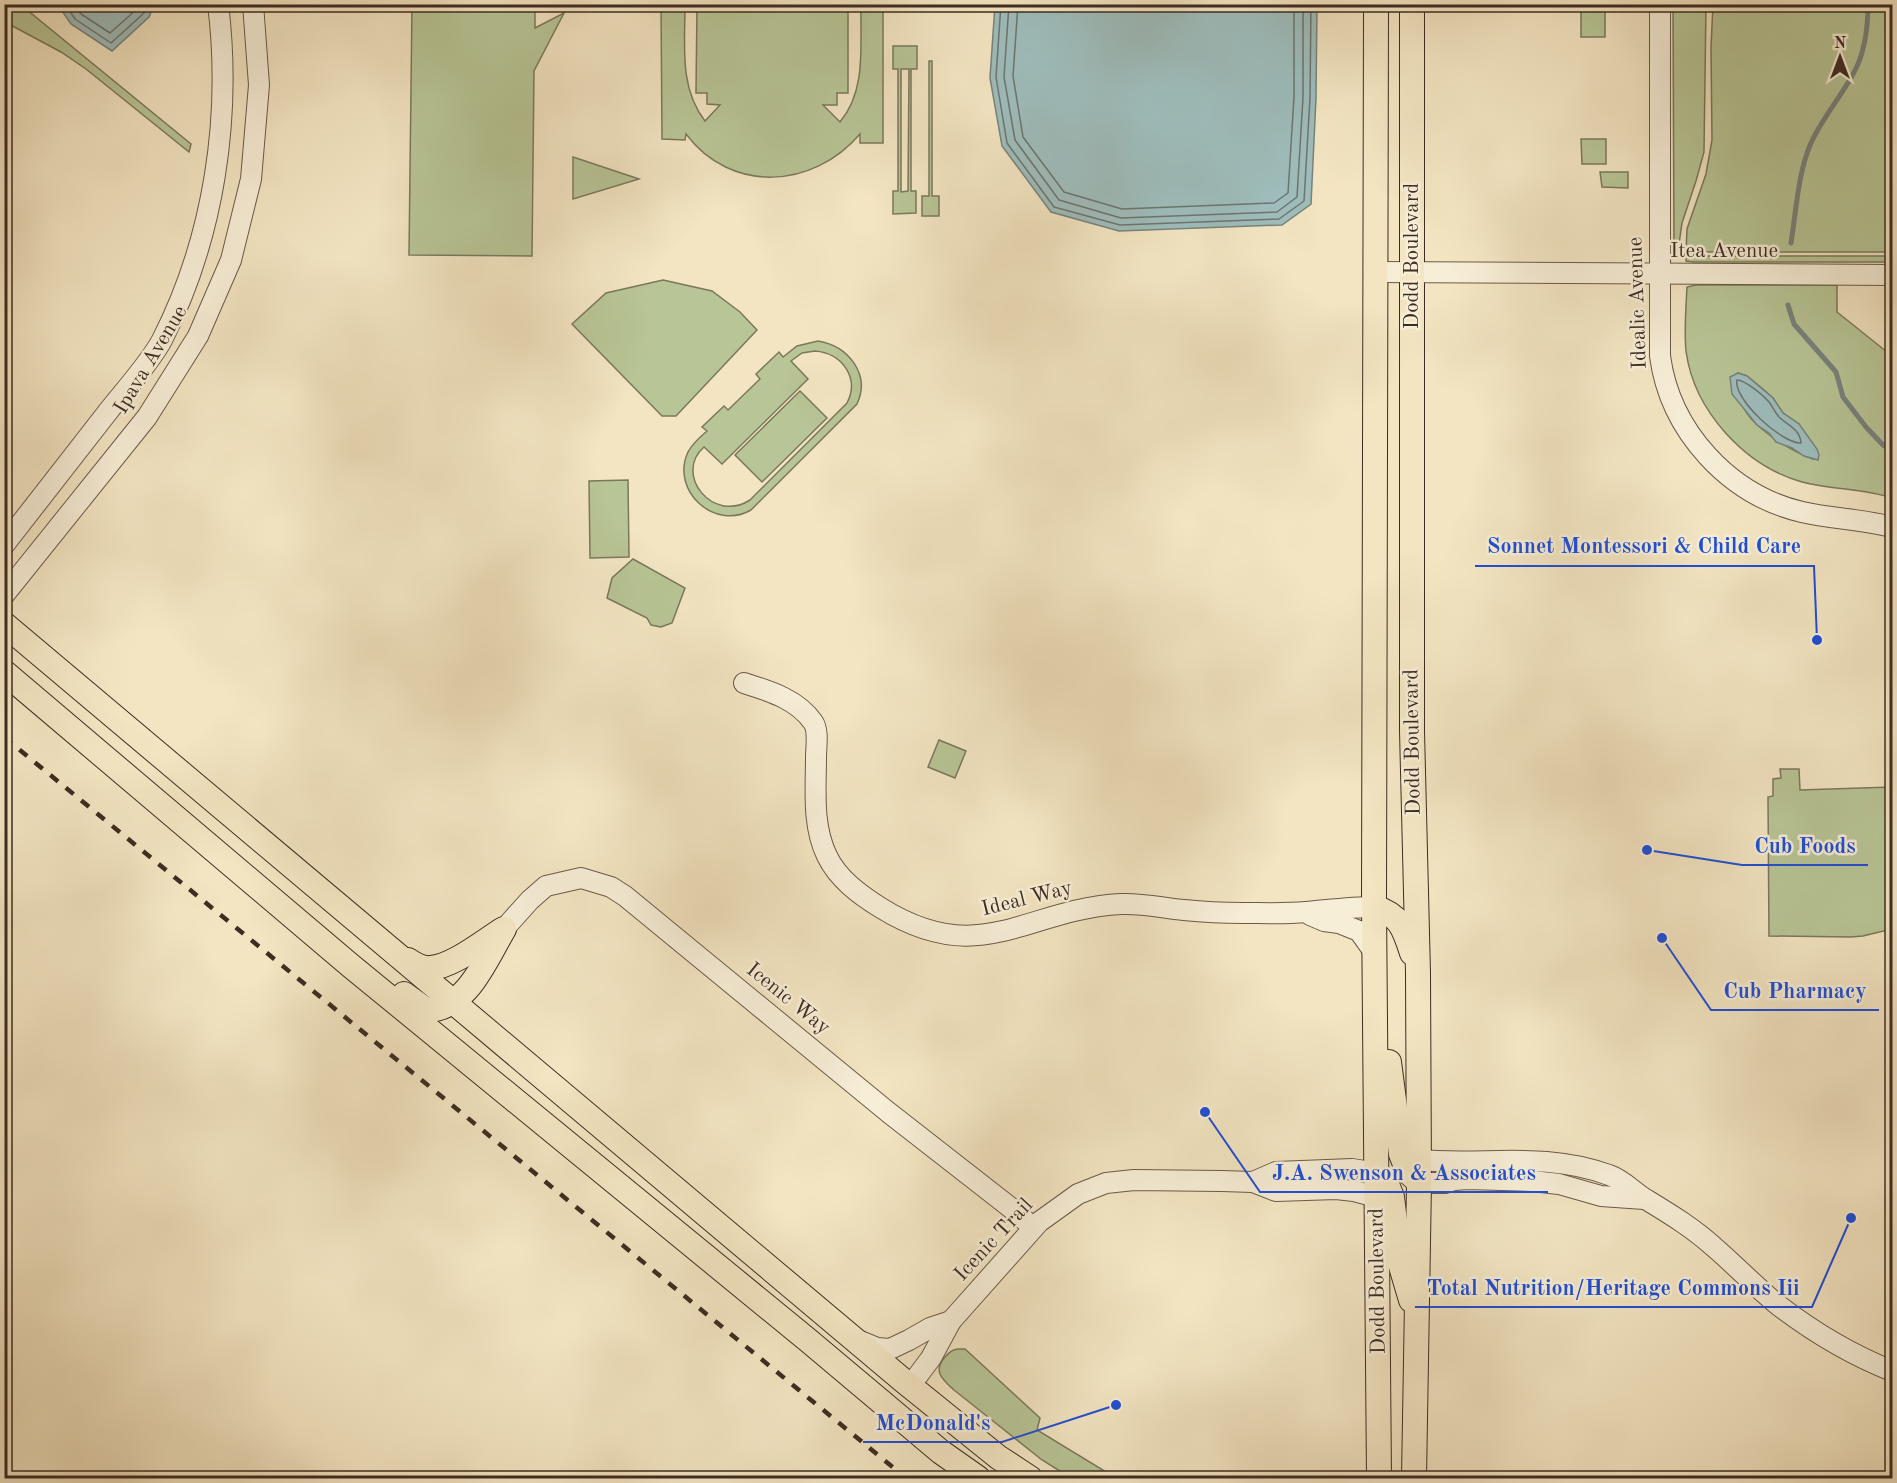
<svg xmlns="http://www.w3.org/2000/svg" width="1897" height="1483" font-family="'Old Standard TT',serif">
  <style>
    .green { fill: #b8c596; stroke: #7b785c; stroke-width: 1.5; fill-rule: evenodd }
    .water { fill: #9ebdbc; stroke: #78837e; stroke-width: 1.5 }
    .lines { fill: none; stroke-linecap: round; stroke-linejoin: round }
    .shore { stroke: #6e746f; stroke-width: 1.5 }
    .stream { stroke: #78837e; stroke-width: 5 }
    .minor-casing { stroke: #6b5a4a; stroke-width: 22 }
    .major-casing { stroke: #3e2c22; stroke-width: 26 }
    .minor { stroke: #f7eed7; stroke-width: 20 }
    .major { stroke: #f3e5c2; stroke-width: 24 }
    .rail { stroke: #3e2c22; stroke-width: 4.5; stroke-dasharray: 10 10; stroke-linecap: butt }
    .labels { text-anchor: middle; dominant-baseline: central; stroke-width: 5; stroke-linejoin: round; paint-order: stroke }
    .street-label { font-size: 21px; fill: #3e2c22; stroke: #f7eed7 }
    .leader { fill: none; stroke: #1d4ed8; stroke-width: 2 }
    .callout-dot { fill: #1d4ed8; stroke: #f7eed7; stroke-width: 2 }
    .callout-label { font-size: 22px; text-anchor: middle; font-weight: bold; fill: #1d4ed8; stroke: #f7eed7; stroke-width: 5; stroke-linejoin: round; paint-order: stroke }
  </style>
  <rect width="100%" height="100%" fill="#f3e5c2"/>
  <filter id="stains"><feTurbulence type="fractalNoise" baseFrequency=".00333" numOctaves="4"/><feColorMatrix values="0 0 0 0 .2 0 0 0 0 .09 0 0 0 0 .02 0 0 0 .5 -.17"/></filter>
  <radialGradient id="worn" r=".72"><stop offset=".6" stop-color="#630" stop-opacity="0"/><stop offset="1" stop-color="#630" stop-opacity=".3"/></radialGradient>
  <g class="green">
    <polygon points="4,5 21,5 191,144 189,152 86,69 61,52 5,22"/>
    <polygon points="412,5 535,5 535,28 564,13 534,71 532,256 409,255"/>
    <path d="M661 5H685C685 45 679 88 705 121L720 105 707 104V93H696L697 5H848V93H837V105H823L840 122C867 90 860 44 861 5H883V143H860V134C813 189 731 194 686 134L685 140 662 139Z"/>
    <rect x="1581" y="5" width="24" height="32"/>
    <polygon points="1673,5 1706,5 1704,152 1696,181 1682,223 1678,251 1676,251 1674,243"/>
    <polygon points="1713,5 1892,5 1892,252 1686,252 1687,229 1706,174 1712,140 1711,47"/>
    <path d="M893 46H917V69H911V191H916V213L893 214V191H898V69H893ZM901 69H909L908 191 901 192Z"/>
    <polygon points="929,61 932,61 932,196 939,196 939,216 922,216 922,196 929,196"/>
    <polygon points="1581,139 1606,139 1606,164 1582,164"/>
    <polygon points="573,157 639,179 573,199"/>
    <polygon points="1600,172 1628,172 1628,188 1602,187"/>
    <polygon points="1686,256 1892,256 1892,262 1693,262 1686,261"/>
    <polygon points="663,280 712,291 740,312 757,330 676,416 662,416 572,324 606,293"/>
    <path d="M1696 285H1837V312L1892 356V498C1863 488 1832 490 1802 482 1745 466 1694 411 1686 351 1684 330 1686 308 1687 287ZM1738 373 1747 376 1763 389 1773 398 1783 413 1799 424 1806 436 1813 459C1793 452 1755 429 1745 410 1740 400 1740 384 1738 373Z"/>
    <path d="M818 341C848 346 871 374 857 404L751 510C715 531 670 491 688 452 692 444 700 437 707 431L702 427 724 406 728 410 760 379 756 374 779 352 783 357 797 346ZM815 351C842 353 860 378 847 403L750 500C713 524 673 474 704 447L722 464 808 379 791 361 802 353Z"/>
    <polygon points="800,391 827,418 762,482 735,455"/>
    <polygon points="628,480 629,557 590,558 589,481"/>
    <polygon points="633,559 685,588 672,623 661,627 651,625 647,618 607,598 612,578"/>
    <polygon points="939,740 966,751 955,778 928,767"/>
    <polygon points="1780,769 1799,769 1800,790 1892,787 1892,929 1863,936 1851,937 1769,936 1768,797 1773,796 1773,779 1781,778"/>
    <path d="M958 1349H965L1040 1418 1037 1430 1116 1478H1071L1042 1460 954 1390C943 1380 932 1371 945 1357 950 1352 951 1350 958 1349Z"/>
  </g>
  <g class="water">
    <polygon points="58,5 154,5 149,17 112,51 71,24"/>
    <polygon points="995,5 1317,5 1316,98 1311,204 1282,225 1119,231 1051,212 1002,146 990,78"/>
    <polygon points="1738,373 1747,376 1773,398 1783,413 1799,424 1817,449 1819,455 1818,460 1804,456 1792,448 1776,442 1769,433 1757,425 1732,394 1730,377"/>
  </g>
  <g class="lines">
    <g class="shore">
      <polyline points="65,4 75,19 111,43 144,13 147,4"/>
      <polyline points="74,4 81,14 110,33 137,9 139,4"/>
      <polyline points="1001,4 996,77 1007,143 1054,207 1120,225 1279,219 1304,201 1310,98 1311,4"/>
      <polyline points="1009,4 1004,77 1015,140 1059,200 1121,218 1277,212 1297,197 1303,97 1303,4"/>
      <polyline points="1018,4 1013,76 1023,137 1064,192 1122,209 1274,203 1288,193 1294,97 1294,4"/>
      <path d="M1737 380C1745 380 1763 395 1769 402 1773 407 1775 413 1780 418 1789 426 1800 429 1801 443 1782 444 1733 399 1737 380Z"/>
    </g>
    <g class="stream">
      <path d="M1791 243C1796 212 1798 172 1811 143 1822 119 1839 99 1852 76 1864 56 1868 28 1868 4"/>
      <polyline points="1788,305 1794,324 1836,372 1843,397 1866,427 1883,445 1892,450"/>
    </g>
    <g class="minor-casing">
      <g id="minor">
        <path d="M1660 4V356C1670 431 1729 495 1802 512 1832 519 1862 519 1892 527"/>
        <polyline points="1376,272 1892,275"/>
        <path d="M4 545C40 499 75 454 110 409 126 389 151 361 162 340 214 238 232 117 218 4"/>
        <polyline points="4,595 147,417 198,336 231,260 251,179 259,85 253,4"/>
        <path d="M744 683C769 691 797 699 813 722 819 730 816 748 816 757 816 790 812 825 827 856 838 879 860 895 881 908 981 970 1025 909 1121 904 1142 903 1163 908 1184 910 1203 912 1223 913 1243 913 1263 913 1286 914 1306 912 1329 910 1351 907 1374 907"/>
        <polyline points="1310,915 1324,921 1339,923 1359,931 1374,952"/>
        <polyline points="504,929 530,900 546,886 581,878 611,887 625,896 888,1112 1015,1211 1033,1228"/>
        <path d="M1419 1160C1485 1166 1543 1151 1609 1175 1624 1180 1633 1192 1647 1200 1670 1214 1693 1228 1714 1247 1736 1266 1756 1287 1778 1305 1813 1332 1852 1355 1892 1371"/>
        <polyline points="1253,1182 1276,1172 1352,1169 1378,1173"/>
        <polyline points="1419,1183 1445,1183 1454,1180 1468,1179 1532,1181 1559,1184 1601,1196 1644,1199"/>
        <polyline points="860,1341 877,1348 890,1349 909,1340 930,1328 951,1321"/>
        <polyline points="910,1386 931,1358 951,1321 1039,1222 1078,1194 1106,1183 1134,1180 1222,1181 1253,1182 1276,1191 1336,1189 1354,1191 1377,1197"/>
      </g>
    </g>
    <g class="major-casing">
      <g id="major">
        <polyline points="1376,4 1374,907 1379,1478"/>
        <polyline points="1412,4 1412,731 1418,973 1419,1183 1414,1478"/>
        <polyline points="4,624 905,1382 998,1457 1030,1478"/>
        <polyline points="4,672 351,966 809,1341 941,1452 978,1478"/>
        <path d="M1374 907C1400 915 1404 928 1412 953"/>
        <path d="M408 960C414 964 422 969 430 968 452 967 483 942 502 930"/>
        <path d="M404 994 426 1010C467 1010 486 959 504 929"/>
        <polyline points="1389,1062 1401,1154 1408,1172 1419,1182"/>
        <polyline points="1386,1182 1392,1197 1400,1263 1411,1300"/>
      </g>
    </g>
    <use href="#minor" class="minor"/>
    <use href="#major" class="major"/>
    <polyline class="rail" points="4,737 906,1478"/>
  </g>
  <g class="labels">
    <g class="street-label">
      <text x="1724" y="251">Itea Avenue</text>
      <text transform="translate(1412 256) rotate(-90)">Dodd Boulevard</text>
      <text transform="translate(1638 303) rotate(-92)">Idealic Avenue</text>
      <text transform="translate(151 360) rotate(-59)">Ipava Avenue</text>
      <text transform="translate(1413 742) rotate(-91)">Dodd Boulevard</text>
      <text transform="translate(1027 899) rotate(-14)">Ideal Way</text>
      <text transform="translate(788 999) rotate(39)">Icenic Way</text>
      <text transform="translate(994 1240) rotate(-47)">Icenic Trail</text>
      <text transform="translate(1378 1281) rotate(-91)">Dodd Boulevard</text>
    </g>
  </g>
  <path class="leader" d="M1817 640L1814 566H1475M1647 850L1742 865H1868M1662 938L1711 1010H1879M1205 1112L1260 1192H1548M1851 1218L1812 1307H1415M1116 1405L1002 1442H863"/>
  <g class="callout-dot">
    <circle cx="1817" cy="640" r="6"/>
    <circle cx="1647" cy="850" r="6"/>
    <circle cx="1662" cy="938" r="6"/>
    <circle cx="1205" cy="1112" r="6"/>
    <circle cx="1851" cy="1218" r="6"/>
    <circle cx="1116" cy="1405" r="6"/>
  </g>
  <g class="callout-label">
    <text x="1644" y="553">Sonnet Montessori &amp; Child Care</text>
    <text x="1805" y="853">Cub Foods</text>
    <text x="1795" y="998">Cub Pharmacy</text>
    <text x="1404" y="1180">J.A. Swenson &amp; Associates</text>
    <text x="1613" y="1295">Total Nutrition/Heritage Commons Iii</text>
    <text x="933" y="1430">McDonald's</text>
  </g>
  <rect width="1897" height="1483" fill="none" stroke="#f3e5c2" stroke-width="24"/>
  <rect x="6" y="6" width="1885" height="1471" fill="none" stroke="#3e2c22" stroke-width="3"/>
  <rect x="12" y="12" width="1873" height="1459" fill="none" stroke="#3e2c22" stroke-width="1.5"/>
  <g transform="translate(1840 57)" stroke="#f7eed7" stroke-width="4.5" paint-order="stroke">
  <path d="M0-4.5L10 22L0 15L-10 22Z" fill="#3e2c22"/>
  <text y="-9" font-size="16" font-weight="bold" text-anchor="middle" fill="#3e2c22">N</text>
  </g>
  <rect width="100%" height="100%" filter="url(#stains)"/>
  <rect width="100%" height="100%" fill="url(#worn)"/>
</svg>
